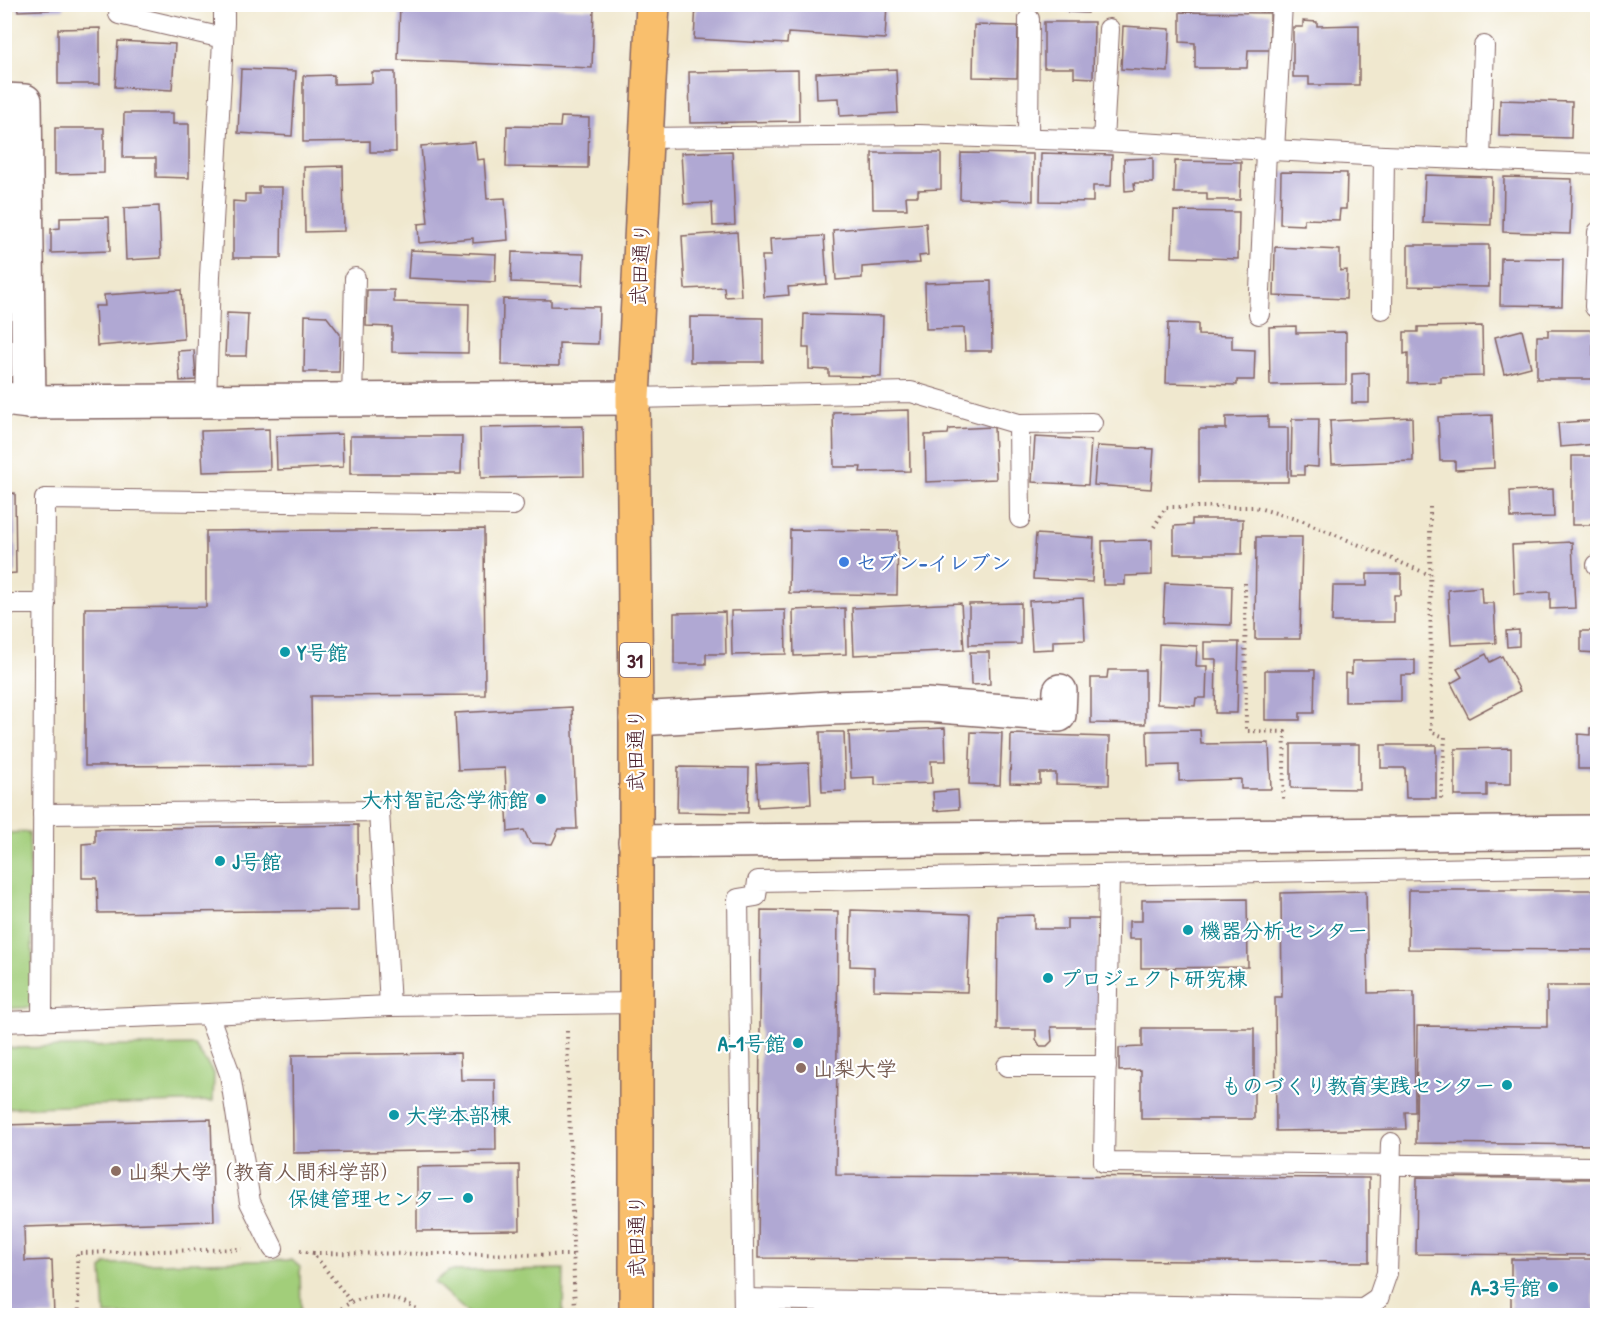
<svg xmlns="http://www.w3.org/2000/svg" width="1602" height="1320" font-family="'Patrick Hand','Klee One',sans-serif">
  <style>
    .green { fill: #a2ce7a; stroke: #767652; stroke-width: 1.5 }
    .building { fill: #b0a8d3 }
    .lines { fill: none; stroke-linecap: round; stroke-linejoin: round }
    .service-casing { stroke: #846564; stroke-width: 22 }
    .minor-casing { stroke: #846564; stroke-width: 36 }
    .primary-casing { stroke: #846564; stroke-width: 36 }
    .path { stroke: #846564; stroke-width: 4; stroke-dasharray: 1.5 4.5; stroke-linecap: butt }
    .service { stroke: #fff; stroke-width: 20 }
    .minor { stroke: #fff; stroke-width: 33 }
    .primary { stroke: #f9bf6d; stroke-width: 33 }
    .shop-dot { fill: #3f7fe0; stroke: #fff; stroke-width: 2 }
    .culture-dot { fill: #0f9aa8; stroke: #fff; stroke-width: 2 }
    .education-dot { fill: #8d6e63; stroke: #fff; stroke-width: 2 }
    .labels { text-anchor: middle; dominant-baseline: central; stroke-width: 4.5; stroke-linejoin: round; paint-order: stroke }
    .shield { fill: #fff; stroke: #80626b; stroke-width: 1.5 }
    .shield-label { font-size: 20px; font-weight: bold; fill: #4a1f2b }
    .street-label { font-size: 21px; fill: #4a1f2b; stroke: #fff }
    .shop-label { font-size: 21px; font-weight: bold; fill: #366cbe; stroke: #fff; text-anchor: start }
    .culture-label { font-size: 21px; font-weight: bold; fill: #0d838f; stroke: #fff; text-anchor: start }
    .education-label { font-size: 21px; font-weight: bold; fill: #785e54; stroke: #fff; text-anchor: start }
  </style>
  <rect width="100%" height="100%" fill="#fff"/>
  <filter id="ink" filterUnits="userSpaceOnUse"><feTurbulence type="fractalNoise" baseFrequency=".0167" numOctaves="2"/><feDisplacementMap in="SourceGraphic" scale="12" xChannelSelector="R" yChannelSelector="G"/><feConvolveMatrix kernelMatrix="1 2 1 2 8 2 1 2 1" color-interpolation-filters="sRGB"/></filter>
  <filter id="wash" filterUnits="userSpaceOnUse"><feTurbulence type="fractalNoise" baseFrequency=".008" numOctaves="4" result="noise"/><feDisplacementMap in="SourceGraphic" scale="24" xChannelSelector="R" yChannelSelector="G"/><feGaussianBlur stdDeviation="1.35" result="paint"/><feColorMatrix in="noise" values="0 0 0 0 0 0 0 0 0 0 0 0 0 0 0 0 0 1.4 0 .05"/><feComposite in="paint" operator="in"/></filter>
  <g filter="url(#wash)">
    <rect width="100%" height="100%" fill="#f0e8cf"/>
    <g class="green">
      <polygon points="29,832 34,1007 5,1009 5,833"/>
      <polygon points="194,1045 214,1073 213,1101 5,1108 5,1048"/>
      <polygon points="292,1260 300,1267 301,1315 105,1315 102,1269 106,1264"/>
      <polygon points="564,1269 563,1315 470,1315 434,1282 449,1271"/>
    </g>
    <g id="blocks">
      <g class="building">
        <polygon points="17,4 64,4 64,9 18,11"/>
        <polygon points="400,4 483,4 594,9 592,68 398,60"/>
        <polygon points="696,4 785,9 785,4 887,4 885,39 788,33 787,44 694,39"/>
        <polygon points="1068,4 1089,4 1088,13 1068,12"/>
        <polygon points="1180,12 1270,13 1270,50 1248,50 1247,68 1195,68 1195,43 1180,42"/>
        <polygon points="1303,21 1317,22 1317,26 1359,25 1359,85 1309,85 1309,77 1293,77 1293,27 1303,27"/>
        <polygon points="1044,22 1094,22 1093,78 1074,77 1074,68 1044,68"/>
        <polygon points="974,25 1018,26 1017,78 973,77"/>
        <polygon points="1123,26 1170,29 1168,72 1121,69"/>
        <polygon points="100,28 100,84 58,84 58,29"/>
        <polygon points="118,41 175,44 172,90 115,87"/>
        <polygon points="241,69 296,71 292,136 238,133"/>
        <polygon points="896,69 898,113 840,116 839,98 817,99 816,73"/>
        <polygon points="798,70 799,121 690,123 689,72"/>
        <polygon points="372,72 395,72 396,152 370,152 370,141 303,142 303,76 334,75 334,84 372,83"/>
        <polygon points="1500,100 1572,102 1571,138 1499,136"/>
        <polygon points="124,113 173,113 173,124 189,124 189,178 156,177 156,158 123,158"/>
        <polygon points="561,117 589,118 588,168 506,167 507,126 560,127"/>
        <polygon points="55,128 104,128 104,173 55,174"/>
        <polygon points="475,142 477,160 484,159 487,199 505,198 508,240 473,243 473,238 419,243 418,224 428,223 421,146"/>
        <polygon points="732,151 735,225 713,226 712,203 684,204 681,153"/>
        <polygon points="872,153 941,153 941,189 918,190 918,196 906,196 907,209 873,209"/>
        <polygon points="961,153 1033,154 1033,201 960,199"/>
        <polygon points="1041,153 1112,155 1111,186 1093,186 1093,202 1040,201"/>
        <polygon points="1153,158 1153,183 1134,183 1135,190 1125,191 1124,159"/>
        <polygon points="1175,161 1241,162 1240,200 1207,200 1207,193 1174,193"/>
        <polygon points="343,166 344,231 305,232 304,167"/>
        <polygon points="1281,172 1347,173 1346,209 1340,209 1339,220 1304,219 1304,225 1280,224"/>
        <polygon points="1425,175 1492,177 1491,225 1423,223"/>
        <polygon points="1504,177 1572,179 1570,234 1503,232"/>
        <polygon points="259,187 282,187 281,258 233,258 233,201 245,202 245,194 259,194"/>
        <polygon points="159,206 161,258 126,260 124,208"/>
        <polygon points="1174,211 1239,212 1238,259 1172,257"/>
        <polygon points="109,217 110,251 51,253 51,229 60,228 60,218"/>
        <polygon points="926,223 928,255 919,256 920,263 862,267 862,278 836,280 833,230"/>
        <polygon points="737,232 741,296 725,297 724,287 685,289 682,236"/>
        <polygon points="824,236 827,284 788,287 789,295 764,297 762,256 771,256 770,239"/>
        <polygon points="1408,245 1489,245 1489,287 1408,286"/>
        <polygon points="1275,247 1340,250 1340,271 1347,270 1346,299 1274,296"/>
        <polygon points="410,250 496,254 495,282 408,278"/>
        <polygon points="512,252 584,254 583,285 511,282"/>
        <polygon points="1501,258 1563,259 1562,306 1500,305"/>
        <polygon points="991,281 992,351 965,351 964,328 926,329 925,283"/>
        <polygon points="181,290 184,339 97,346 95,306 105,306 104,295"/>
        <polygon points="367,290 394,290 394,302 469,304 468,353 392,352 392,327 366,326"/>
        <polygon points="503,299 551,300 551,306 599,307 598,344 559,343 559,366 502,365"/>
        <polygon points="227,313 248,314 246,356 225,356"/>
        <polygon points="804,314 883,316 881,377 829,376 829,370 809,369 809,348 803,348"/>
        <polygon points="305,315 326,316 340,334 339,372 304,372"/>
        <polygon points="690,317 763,318 763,362 690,362"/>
        <polygon points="1168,323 1198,324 1198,335 1232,336 1232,349 1255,350 1254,380 1237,380 1237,385 1166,383"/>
        <polygon points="1296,326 1296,333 1346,332 1346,384 1270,385 1269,327"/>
        <polygon points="1482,326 1483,376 1441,377 1441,382 1408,383 1408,353 1404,354 1404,332 1418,332 1418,327"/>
        <polygon points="1522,330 1531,367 1504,374 1495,337"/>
        <polygon points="1548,330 1593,330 1593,355 1598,355 1598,379 1537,379 1537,336 1548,336"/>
        <polygon points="194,350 196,380 180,381 178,351"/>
        <polygon points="1369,373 1369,403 1352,403 1352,374"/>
        <polygon points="909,410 910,471 860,472 861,467 834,467 833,412"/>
        <polygon points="1492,415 1494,468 1455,470 1455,461 1440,461 1438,417"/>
        <polygon points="1268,416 1268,428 1288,428 1288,482 1199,482 1199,429 1226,429 1226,417"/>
        <polygon points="1412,417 1413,461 1332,464 1330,421"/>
        <polygon points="1292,419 1319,419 1318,467 1304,466 1304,475 1291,475"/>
        <polygon points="1598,420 1598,444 1560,447 1558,423"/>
        <polygon points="583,426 584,476 481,478 480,428"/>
        <polygon points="994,427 996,479 926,482 925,435 948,434 949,429"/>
        <polygon points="269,429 270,470 203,472 201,431"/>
        <polygon points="342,434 343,467 277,470 276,436"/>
        <polygon points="350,436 462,436 461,474 350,474"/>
        <polygon points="1035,437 1091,440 1088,485 1032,482"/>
        <polygon points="1097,446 1154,449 1151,489 1094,485"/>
        <rect x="1572" y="456" width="26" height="69"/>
        <polygon points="1553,489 1554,517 1511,518 1510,491"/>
        <polygon points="15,493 16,573 4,574 4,494"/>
        <polygon points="1192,519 1243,519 1242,554 1174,554 1174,526 1192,525"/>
        <polygon points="484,529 485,695 311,696 312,765 85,766 85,608 206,607 206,531"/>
        <polygon points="790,530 898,531 897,595 789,593"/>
        <polygon points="1036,534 1094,538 1092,582 1033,579"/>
        <polygon points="1256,537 1302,537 1300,639 1255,639"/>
        <polygon points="1152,540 1152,575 1125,576 1125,585 1103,585 1102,541"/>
        <polygon points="1572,542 1575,608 1550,609 1550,592 1514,594 1512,545"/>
        <polygon points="1367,574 1401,574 1401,595 1394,595 1394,622 1332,622 1333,586 1367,586"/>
        <polygon points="1165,583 1232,586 1231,625 1163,623"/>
        <polygon points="1481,587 1482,603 1494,603 1496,643 1451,645 1448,590"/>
        <polygon points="1083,598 1085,640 1053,641 1053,649 1032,650 1029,601"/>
        <polygon points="961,603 964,650 854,655 852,608"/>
        <polygon points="1021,603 1021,644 969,645 969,604"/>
        <polygon points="845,608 846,654 794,656 793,610"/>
        <polygon points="785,610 786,654 732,655 731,611"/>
        <polygon points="725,612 726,654 706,654 706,664 674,664 674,613"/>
        <polygon points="1519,630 1519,646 1507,647 1506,631"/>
        <polygon points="1581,631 1598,631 1598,653 1581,652"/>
        <polygon points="1204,642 1239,642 1237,713 1215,713 1216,659 1204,659"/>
        <polygon points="1159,644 1197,646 1196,666 1207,666 1206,698 1196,698 1195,706 1157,704"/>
        <polygon points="970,652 989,652 990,684 971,685"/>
        <polygon points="1486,654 1490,662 1502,656 1520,691 1469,718 1451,683 1462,677 1457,669"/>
        <polygon points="1415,660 1415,675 1401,675 1401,701 1345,702 1345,673 1352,674 1352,661"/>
        <polygon points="1108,670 1145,670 1145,724 1091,723 1091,678 1107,678"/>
        <polygon points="1265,670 1315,670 1314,713 1300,713 1300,720 1265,720"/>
        <polygon points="572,707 577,829 559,829 552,844 530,843 524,830 508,832 505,768 458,770 455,713"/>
        <polygon points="945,728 946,761 931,761 932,783 875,785 875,777 851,778 849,732"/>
        <polygon points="1590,728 1598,728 1598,769 1578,769 1578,734 1590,735"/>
        <polygon points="1200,730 1201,744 1269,743 1271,789 1241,789 1241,779 1179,781 1179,765 1148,766 1147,731"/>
        <polygon points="820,732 844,732 846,791 822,792"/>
        <polygon points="971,732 1002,733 1000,785 969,784"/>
        <polygon points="1011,734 1110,737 1109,785 1056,784 1056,773 1040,773 1040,784 1010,783"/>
        <polygon points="1291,744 1359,744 1359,789 1291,788"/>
        <polygon points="1381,745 1436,745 1436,798 1406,798 1405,768 1381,768"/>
        <polygon points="1511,748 1511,784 1487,784 1487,796 1455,796 1455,749"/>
        <polygon points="809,763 811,804 758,807 756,765"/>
        <polygon points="678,767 749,768 748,813 677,812"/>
        <polygon points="958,790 959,809 934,811 933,792"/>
        <polygon points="358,825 359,910 98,913 97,878 82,878 82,844 95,843 95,829"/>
        <polygon points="1409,890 1598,890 1598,950 1408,949"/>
        <polygon points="1366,891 1368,993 1414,992 1415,1112 1405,1112 1406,1129 1276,1131 1275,997 1282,997 1281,893"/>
        <polygon points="1247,899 1248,967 1141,968 1141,939 1129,939 1129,921 1142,921 1142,900"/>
        <polygon points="761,910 838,911 836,1175 1369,1178 1369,1262 758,1258"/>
        <polygon points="851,910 970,914 967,992 874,990 874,967 850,966"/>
        <polygon points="1034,915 1034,929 1067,929 1067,919 1099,919 1099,1027 1051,1027 1052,1041 1047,1046 1040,1046 1036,1039 1036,1030 997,1030 998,916"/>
        <polygon points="1547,986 1598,986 1598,1145 1416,1143 1417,1026 1547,1027"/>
        <polygon points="1142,1028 1254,1028 1254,1119 1141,1119 1141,1070 1119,1071 1119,1048 1142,1047"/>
        <polygon points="460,1053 461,1080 495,1080 496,1150 293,1153 292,1055"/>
        <polygon points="211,1119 214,1221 24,1227 25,1261 52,1260 54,1316 4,1316 4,1125"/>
        <polygon points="519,1165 520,1230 417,1231 417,1167"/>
        <polygon points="1417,1177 1594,1179 1593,1255 1416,1254"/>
        <polygon points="1511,1259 1595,1259 1594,1316 1511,1316"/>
      </g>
    </g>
  </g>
  <g filter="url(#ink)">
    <use href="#blocks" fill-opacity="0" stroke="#846564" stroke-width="1.5"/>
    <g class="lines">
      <g class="service-casing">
        <g id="service">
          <polyline points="119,14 223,38"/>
          <polyline points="646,138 918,135 1103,141 1384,156 1598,164"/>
          <polyline points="1028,138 1029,19"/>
          <polyline points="1103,141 1109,29"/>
          <polyline points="1274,151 1282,4"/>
          <polyline points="1480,160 1484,46"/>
          <polyline points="1595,307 1598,232"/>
          <polyline points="1382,309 1384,156"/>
          <polyline points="1259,314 1266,151"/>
          <polyline points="633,398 911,392 1019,424 1092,423"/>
          <polyline points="352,399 355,278"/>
          <polyline points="206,402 210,276 224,23 224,4"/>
          <polyline points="1019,424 1020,518"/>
          <polyline points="1597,565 1598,565"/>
          <polyline points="4,604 45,604"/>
          <polyline points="43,814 379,811 390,1006"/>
          <polyline points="1109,875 1104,1162 1598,1167"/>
          <polyline points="208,1014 390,1006 636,1003"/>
          <polyline points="42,1021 45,499 513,505"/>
          <polyline points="4,1022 208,1014 230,1074 250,1202 273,1248"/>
          <polyline points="1007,1066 1106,1066"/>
          <polyline points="744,1299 1363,1309 1378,1299 1387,1273 1391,1143"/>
          <polyline points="744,1316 738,899 756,896 758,881 1598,866"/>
        </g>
      </g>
      <g class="minor-casing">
        <g id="minor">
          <polyline points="4,100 25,101 29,402"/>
          <polyline points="4,399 29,402 633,398"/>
          <polyline points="636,719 829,708 926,705 1059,715 1060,691"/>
          <polyline points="635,842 1598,832"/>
        </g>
      </g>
      <g class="primary-casing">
        <polyline id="primary" points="636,1316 636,719 633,398 653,4"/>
      </g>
      <g class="path">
        <polyline points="1430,507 1431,732 1445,737 1441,800"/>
        <polyline points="1154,527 1166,507 1255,507 1303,521 1430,575"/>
        <polyline points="1245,583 1246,731 1285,732 1283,802"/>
        <polyline points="4,814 16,814"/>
        <polyline points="567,1031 575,1316"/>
        <polyline points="300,1251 313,1253 351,1302"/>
        <polyline points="313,1253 573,1255"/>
        <polyline points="79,1316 77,1253 242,1249"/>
        <path d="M332 1316C338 1311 345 1305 352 1302 377 1292 406 1297 425 1316"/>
      </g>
      <use href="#service" class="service"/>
      <use href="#minor" class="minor"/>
      <use href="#primary" class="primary"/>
    </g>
  </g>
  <circle class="shop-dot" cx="844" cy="562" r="6"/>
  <g class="culture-dot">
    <circle cx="285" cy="652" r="6"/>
    <circle cx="541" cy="799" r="6"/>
    <circle cx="220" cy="861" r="6"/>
    <circle cx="1188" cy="930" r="6"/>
    <circle cx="1048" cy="978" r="6"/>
    <circle cx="798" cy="1043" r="6"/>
    <circle cx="1507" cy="1085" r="6"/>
    <circle cx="394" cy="1115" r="6"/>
    <circle cx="468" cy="1198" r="6"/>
    <circle cx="1553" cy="1287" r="6"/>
  </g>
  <g class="education-dot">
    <circle cx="801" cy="1068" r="6"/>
    <circle cx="116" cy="1171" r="6"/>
  </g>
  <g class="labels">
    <rect class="shield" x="620" y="643" width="30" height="34" rx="4.5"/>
    <g class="shield-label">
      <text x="635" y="660">31</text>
    </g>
    <g class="street-label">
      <text transform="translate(640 264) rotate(-87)">武田通り</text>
      <text transform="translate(635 750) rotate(-90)">武田通り</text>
      <text transform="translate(636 1236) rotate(-90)">武田通り</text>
    </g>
    <g class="shop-label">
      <text x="856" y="562">セブン-イレブン</text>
    </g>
    <g class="culture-label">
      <text x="297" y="652">Y号館</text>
      <text x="529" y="799" text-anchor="end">大村智記念学術館</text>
      <text x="232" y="861">J号館</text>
      <text x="1200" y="930">機器分析センター</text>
      <text x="1060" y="978">プロジェクト研究棟</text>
      <text x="786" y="1043" text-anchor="end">A-1号館</text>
      <text x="1495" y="1085" text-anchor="end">ものづくり教育実践センター</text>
      <text x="406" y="1115">大学本部棟</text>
      <text x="456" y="1198" text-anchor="end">保健管理センター</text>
      <text x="1541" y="1287" text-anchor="end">A-3号館</text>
    </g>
    <g class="education-label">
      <text x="813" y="1068">山梨大学</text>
      <text x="128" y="1171">山梨大学（教育人間科学部）</text>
    </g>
  </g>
  <rect width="1602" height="1320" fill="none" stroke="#fff" stroke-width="24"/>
</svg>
